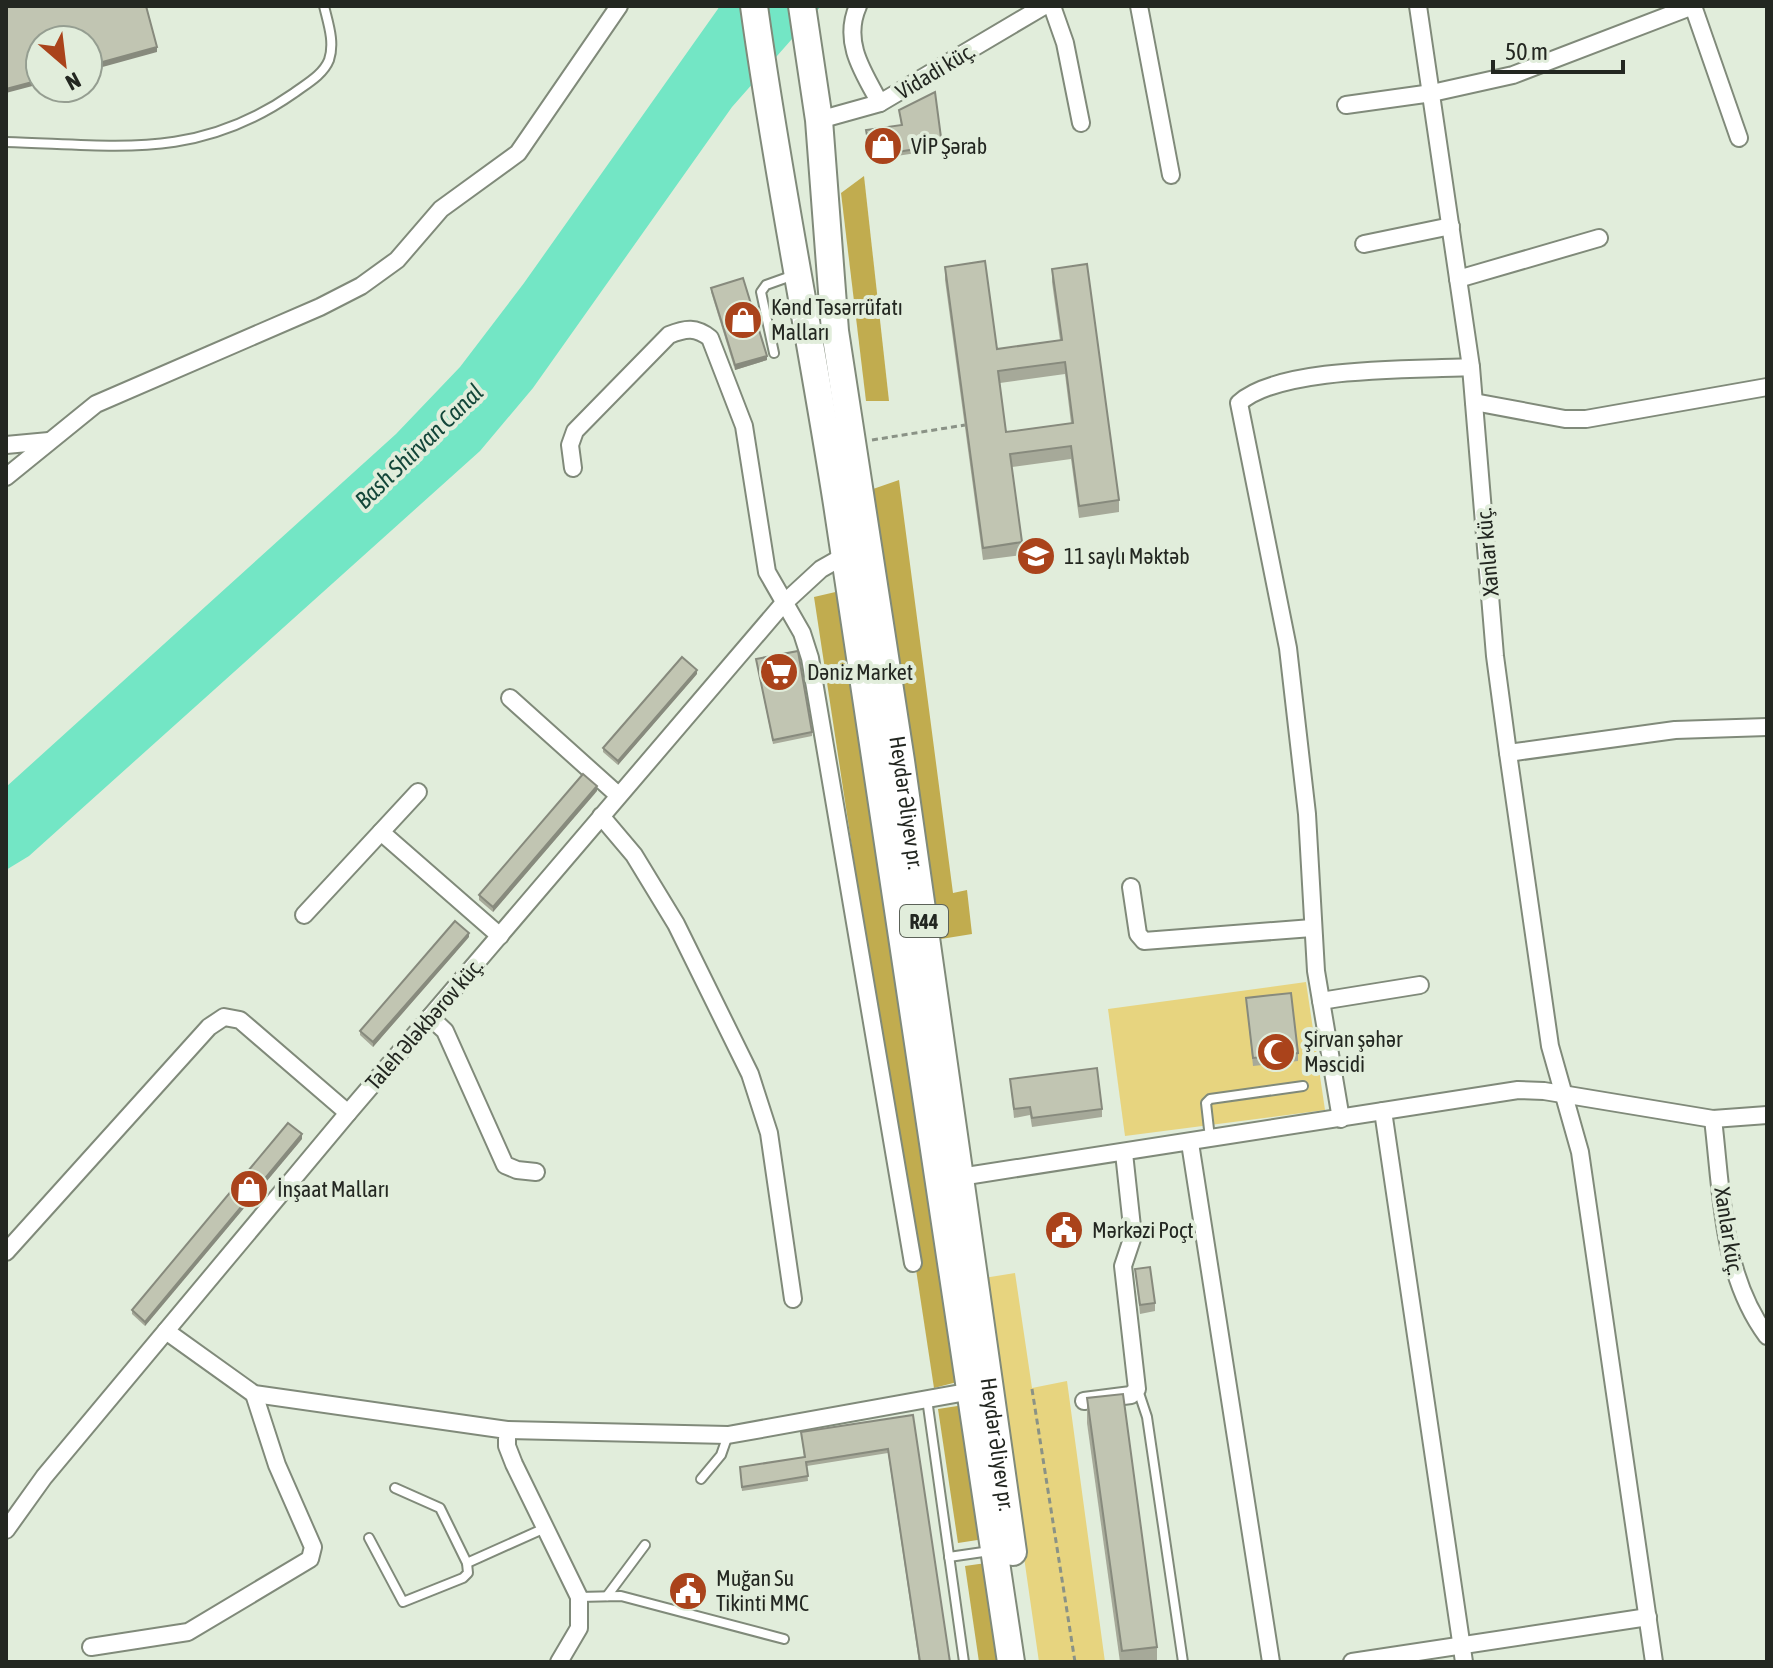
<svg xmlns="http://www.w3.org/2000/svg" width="1773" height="1668" font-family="'Asap Condensed',sans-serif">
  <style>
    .green { fill: #e7d47f }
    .forest { fill: #c1ac4f }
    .water { fill: #73e6c5 }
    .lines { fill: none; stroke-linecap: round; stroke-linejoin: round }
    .lane-casing { stroke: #808a7a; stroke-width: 12 }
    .street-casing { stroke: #808a7a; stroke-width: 20 }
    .primary-casing { stroke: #808a7a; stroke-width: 30 }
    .path { stroke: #8a9286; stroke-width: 3; stroke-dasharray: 6 4; stroke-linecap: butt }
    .lane { stroke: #fff; stroke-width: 8 }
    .street { stroke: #fff; stroke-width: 16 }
    .primary { stroke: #fff; stroke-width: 26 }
    .wall { fill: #a6a999; fill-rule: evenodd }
    .shaded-wall { fill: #878a7d }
    .building { fill: #c1c5b2; stroke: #878a7d; stroke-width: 2; fill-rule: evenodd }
    .labels { text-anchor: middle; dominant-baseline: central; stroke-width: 8; stroke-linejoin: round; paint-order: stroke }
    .shield { fill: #e1eddb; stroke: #5c6259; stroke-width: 2 }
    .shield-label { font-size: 20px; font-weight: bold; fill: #232721 }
    .street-label { font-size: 22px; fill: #232721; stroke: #e1eddb }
    .poi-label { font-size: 22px; fill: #232721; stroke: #e1eddb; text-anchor: start }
    .water-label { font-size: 24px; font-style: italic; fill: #134639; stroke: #e1eddb }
  </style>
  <rect width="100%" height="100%" fill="#e1eddb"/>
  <g class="green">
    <polygon points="1306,982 1325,1110 1125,1136 1108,1009"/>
    <polygon points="1015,1273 1032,1388 1067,1381 1105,1662 1039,1662 984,1278"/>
  </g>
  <g class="forest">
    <polygon points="864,176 889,401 866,401 841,193"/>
    <polygon points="899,480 953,893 967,890 972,934 941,939 873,489"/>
    <polygon points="844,590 961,1381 934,1388 814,597"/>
    <polygon points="964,1405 984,1539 958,1543 938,1409"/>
    <polygon points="986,1563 1000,1662 979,1662 965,1566"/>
  </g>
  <polygon class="water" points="720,6 821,6 732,107 533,388 480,451 29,856 6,870 6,787 396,434 460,367 524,283"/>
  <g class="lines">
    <g class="lane-casing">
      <g id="lane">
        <path d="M6 142C116 145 197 161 294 93 306 84 323 75 329 60 335 42 328 23 324 6"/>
        <polyline points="774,353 761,292 766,285 794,275"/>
        <polyline points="1210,1138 1206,1103 1210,1099 1303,1086"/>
        <polyline points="1138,1390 1147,1417 1183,1662"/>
        <polyline points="927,1399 964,1662"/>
        <polyline points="701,1479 721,1455 728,1435"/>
        <polyline points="395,1488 440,1508 467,1563 545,1528"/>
        <polyline points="369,1538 403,1602 463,1578 468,1573 467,1563"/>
        <polyline points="949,1557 990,1551"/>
        <polyline points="607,1596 645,1545"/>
        <polyline points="579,1597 621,1596 784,1639"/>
      </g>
    </g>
    <g class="street-casing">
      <g id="street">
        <path d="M858 6C842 42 863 72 880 103"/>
        <polyline points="1052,6 1065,43 1081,123"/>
        <polyline points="1139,6 1171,175"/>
        <polyline points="1418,6 1471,367 1495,656 1508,753 1550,1046 1580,1152 1654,1662"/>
        <polyline points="1693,6 1739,138"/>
        <polyline points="1346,105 1432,93 1513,75 1693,6"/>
        <polyline points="819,120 880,103 1044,6"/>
        <polyline points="1364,244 1451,226"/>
        <polyline points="1458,279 1599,238"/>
        <polyline points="1474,402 1565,419 1586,419 1767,387"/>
        <polyline points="6,445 49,441"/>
        <path d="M573 468 570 445 575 431 669 335C686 328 696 327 710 338L744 426 767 572 802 633 810 658 913 1263"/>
        <polyline points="6,477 96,404 320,307 361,286 397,260 441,209 518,153 619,6"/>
        <polyline points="510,698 618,795"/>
        <polyline points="1508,753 1675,730 1767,727"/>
        <polyline points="601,816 634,855 676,924 750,1074 769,1133 793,1299"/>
        <polyline points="381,832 500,936"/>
        <polyline points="1131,887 1138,934 1144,941 1312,928"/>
        <polyline points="304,915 418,792"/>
        <polyline points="1321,1001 1420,985"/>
        <polyline points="430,1017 445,1031 505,1165 517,1170 536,1172"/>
        <polyline points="1383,1111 1464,1662"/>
        <path d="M1341 1119 1316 971 1307 814 1288 648 1239 403C1279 366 1415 370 1471 367"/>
        <path d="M1713 1119C1722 1193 1721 1274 1767 1336"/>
        <polyline points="1190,1143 1271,1662"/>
        <polyline points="960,1177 1518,1090 1544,1091 1713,1119 1767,1115"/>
        <polyline points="6,1252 209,1027 224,1017 240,1020 348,1113"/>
        <polyline points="166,1331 254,1394 507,1430 507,1446 514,1464 579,1597 579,1628 559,1662"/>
        <polyline points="1084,1401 1131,1395 1137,1389 1123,1266 1133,1236 1124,1153"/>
        <polyline points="507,1430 728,1435 972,1391"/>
        <polyline points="6,1530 44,1477 348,1113 783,604 821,569 851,552"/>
        <polyline points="91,1647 188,1632 310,1559 313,1547 277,1465 254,1394"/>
        <polyline points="1352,1662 1648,1617"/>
      </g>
    </g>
    <g class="primary-casing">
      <g id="primary">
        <path d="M754 6C777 173 811 338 837 504 898 890 955 1276 1011 1662"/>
        <path id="s1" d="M802 6 819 120 835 331 901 761 1013 1552"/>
      </g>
    </g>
    <g class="path">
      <polyline points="872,440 965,425"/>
      <polyline points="1032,1389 1075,1662"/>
    </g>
    <use href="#lane" class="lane"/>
    <use href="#street" class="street"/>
    <use href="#primary" class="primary"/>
  </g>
  <g class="wall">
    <polygon points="899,110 942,145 942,149 871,160 866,130 901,125"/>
    <path d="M945 267 997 349 1060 340 1052 282V269L1119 500V512L1079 518 1071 459 1012 467 1022 542V555L983 560 945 280ZM1065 374 1071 423 1006 432 1000 383Z"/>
    <polygon points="711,288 767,360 735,370 711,292"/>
    <polygon points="756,659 812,732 812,736 773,744"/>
    <polygon points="697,674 618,765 603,752 603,748"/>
    <polygon points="597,791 493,912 479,900 479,895"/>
    <polygon points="469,937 373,1047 360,1035 360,1031"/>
    <polygon points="1246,998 1298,1053 1298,1061 1253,1066"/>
    <polygon points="1010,1079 1102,1109 1102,1117 1032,1127 1030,1115 1014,1118"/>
    <polygon points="302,1139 145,1326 132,1314 132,1310"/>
    <polygon points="1135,1269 1155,1303 1155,1311 1140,1314"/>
    <polygon points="1087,1398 1157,1647 1157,1662 1120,1662 1087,1423"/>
    <polygon points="913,1415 950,1662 919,1662 888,1453 807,1466 808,1481 742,1491 740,1467 804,1457 801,1432"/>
  </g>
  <g class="shaded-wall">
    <polygon points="157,47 157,52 88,71 88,66"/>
    <polygon points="40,80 40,84 6,93 6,89"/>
    <polygon points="767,356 767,360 735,370 735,365"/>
    <polygon points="697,670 697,674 618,765 618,761"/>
    <polygon points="597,786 597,791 493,912 493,907"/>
    <polygon points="469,933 469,937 373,1047 373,1042"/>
    <polygon points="302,1134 302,1139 145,1326 145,1322"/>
  </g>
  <g class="building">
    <polygon points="6,6 146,6 157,47 88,66 88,40 40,40 40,80 6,89"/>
    <polygon points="935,92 942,145 871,156 866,130 902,125 899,110"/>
    <path d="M985 261 997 349 1062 340 1052 269 1087 264 1119 500 1079 506 1071 446 1010 454 1022 542 983 548 945 267ZM1065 362 1073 423 1006 432 998 371Z"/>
    <polygon points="743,278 767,356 735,365 711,288"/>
    <polygon points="798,651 812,732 773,740 756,659"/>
    <polygon points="682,657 697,670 618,761 603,748"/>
    <polygon points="583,774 597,786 493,907 479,895"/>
    <polygon points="455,921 469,933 373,1042 360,1031"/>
    <polygon points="1291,993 1298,1053 1253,1058 1246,998"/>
    <polygon points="1097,1068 1102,1109 1032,1118 1030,1107 1014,1109 1010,1079"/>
    <polygon points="288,1123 302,1134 145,1322 132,1310"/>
    <polygon points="1150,1267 1155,1303 1140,1305 1135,1269"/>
    <polygon points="1123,1394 1157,1647 1122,1651 1087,1398"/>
    <polygon points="913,1415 950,1662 920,1662 888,1449 806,1462 808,1476 742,1487 740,1467 805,1457 801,1432"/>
  </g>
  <defs>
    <g id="shop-disc" transform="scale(2)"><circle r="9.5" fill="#aa431b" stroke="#e1eddb"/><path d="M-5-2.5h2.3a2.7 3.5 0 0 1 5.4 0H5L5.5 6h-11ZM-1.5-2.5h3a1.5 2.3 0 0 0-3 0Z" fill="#fff"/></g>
    <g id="school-disc" transform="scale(2)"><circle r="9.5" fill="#aa431b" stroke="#e1eddb"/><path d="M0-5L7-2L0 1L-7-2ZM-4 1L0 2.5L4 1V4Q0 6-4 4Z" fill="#fff"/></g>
    <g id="supermarket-disc" transform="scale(2)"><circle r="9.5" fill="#aa431b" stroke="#e1eddb"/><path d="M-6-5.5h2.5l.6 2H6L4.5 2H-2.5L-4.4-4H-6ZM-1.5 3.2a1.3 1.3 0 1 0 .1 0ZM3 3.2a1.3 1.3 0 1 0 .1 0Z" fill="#fff"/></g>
    <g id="mosque-disc" transform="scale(2)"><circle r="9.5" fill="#aa431b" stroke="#e1eddb"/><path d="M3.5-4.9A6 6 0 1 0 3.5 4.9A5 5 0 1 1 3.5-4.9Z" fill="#fff"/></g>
    <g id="civic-disc" transform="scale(2)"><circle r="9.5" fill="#aa431b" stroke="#e1eddb"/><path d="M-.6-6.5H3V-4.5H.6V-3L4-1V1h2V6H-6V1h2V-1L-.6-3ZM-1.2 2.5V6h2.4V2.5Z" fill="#fff"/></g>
  </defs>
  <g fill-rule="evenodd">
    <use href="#shop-disc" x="883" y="146"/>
    <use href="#shop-disc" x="743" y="320"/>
    <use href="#school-disc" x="1036" y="556"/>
    <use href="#supermarket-disc" x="779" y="672"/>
    <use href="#mosque-disc" x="1276" y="1052"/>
    <use href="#shop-disc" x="249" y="1189"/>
    <use href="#civic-disc" x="1064" y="1230"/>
    <use href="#civic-disc" x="688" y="1591"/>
  </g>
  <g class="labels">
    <rect class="shield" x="900" y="905" width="48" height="32" rx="6"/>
    <g class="shield-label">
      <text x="924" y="921">R44</text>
    </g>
    <g class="street-label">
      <text transform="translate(935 71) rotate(-31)">Vidadi küç.</text>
      <text transform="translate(1487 552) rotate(-95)">Xanlar küç.</text>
      <text stroke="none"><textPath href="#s1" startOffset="804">Heydər Əliyev pr.</textPath></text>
      <text transform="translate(424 1024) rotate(-49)">Taleh Ələkbərov küç.</text>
      <text transform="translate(1729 1231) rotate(81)">Xanlar küç.</text>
      <text stroke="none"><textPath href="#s1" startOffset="1452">Heydər Əliyev pr.</textPath></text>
    </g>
    <g class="poi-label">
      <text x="911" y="146">VİP Şərab</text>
      <text x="771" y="307">Kənd Təsərrüfatı<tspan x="771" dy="25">Malları</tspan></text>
      <text x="1064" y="556">11 saylı Məktəb</text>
      <text x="807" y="672">Dəniz Market</text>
      <text x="1304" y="1039">Şirvan şəhər<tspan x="1304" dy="25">Məscidi</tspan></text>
      <text x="277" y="1189">İnşaat Malları</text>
      <text x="1092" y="1230">Mərkəzi Poçt</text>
      <text x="716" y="1578">Muğan Su<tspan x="716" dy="25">Tikinti MMC</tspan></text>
    </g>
    <g class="water-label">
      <text transform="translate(419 446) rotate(-44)">Bash Shirvan Canal</text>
    </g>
  </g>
  <rect width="1773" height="1668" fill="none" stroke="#232721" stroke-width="16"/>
  <g transform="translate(64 64) rotate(152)"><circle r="38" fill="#e1eddb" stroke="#959e91" stroke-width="2"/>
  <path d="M0-6L14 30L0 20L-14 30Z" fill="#aa431b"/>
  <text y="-12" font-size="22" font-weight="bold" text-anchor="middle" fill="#232721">N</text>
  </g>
  <path d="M1493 60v12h130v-12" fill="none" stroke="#232721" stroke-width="4"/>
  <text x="1505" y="60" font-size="24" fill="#232721" stroke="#e1eddb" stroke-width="6" paint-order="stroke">50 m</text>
</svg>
